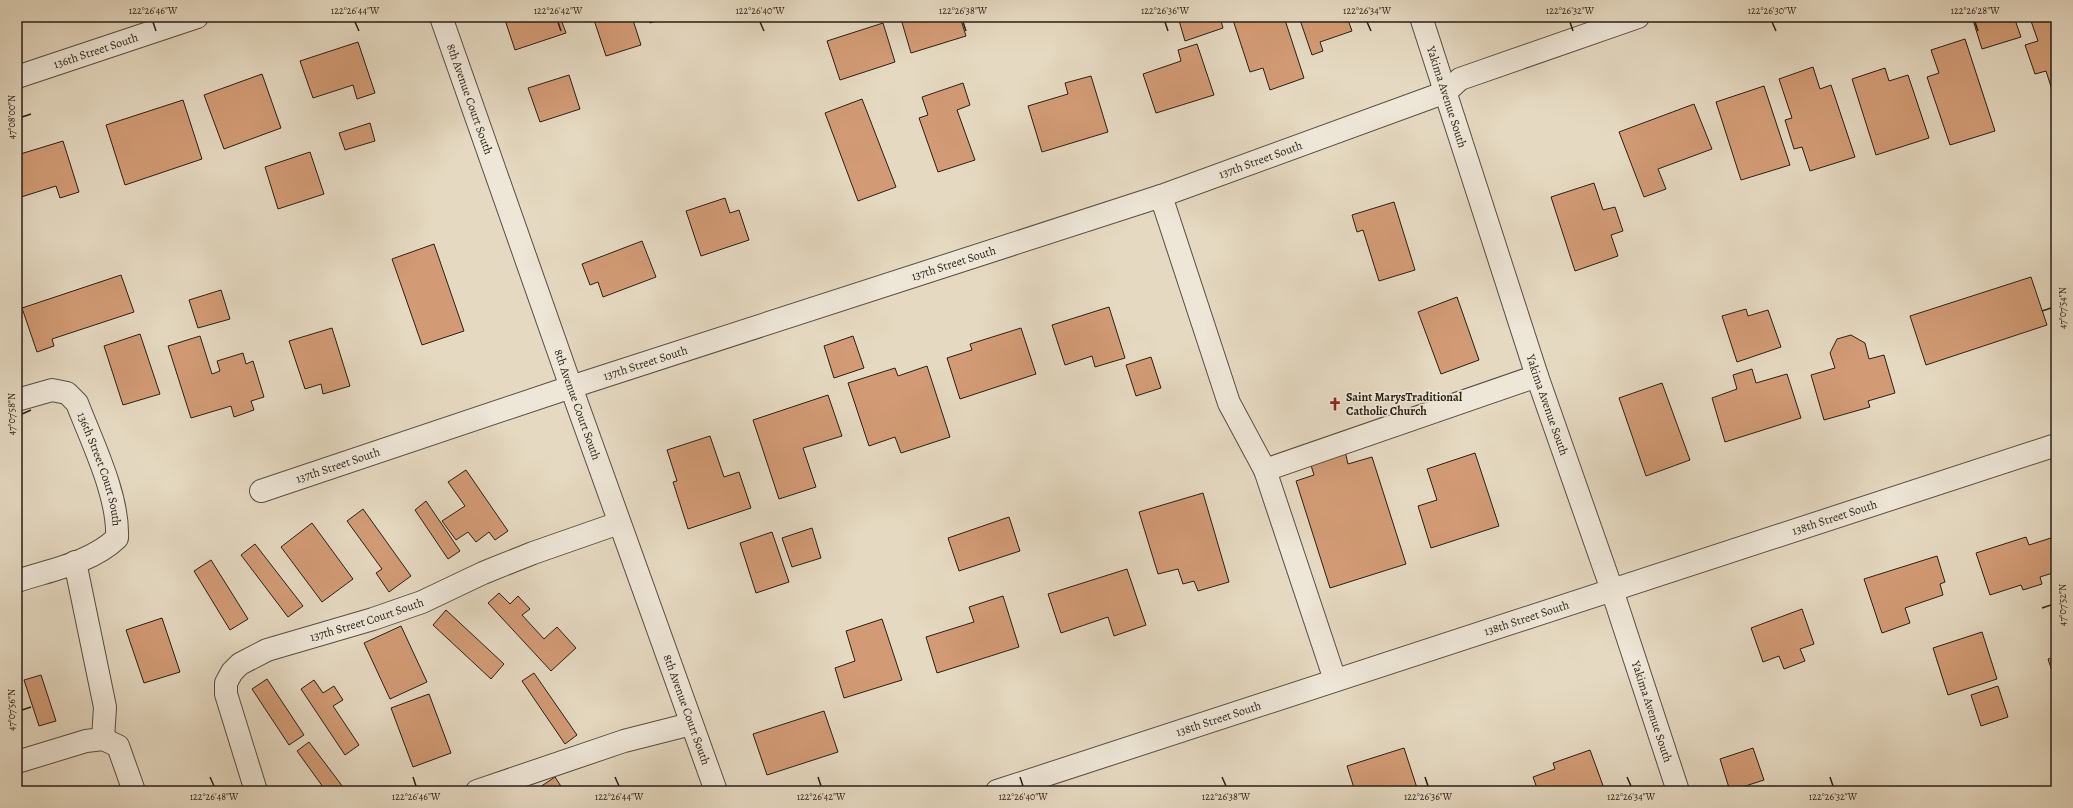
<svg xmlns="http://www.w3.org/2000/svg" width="2073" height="808" font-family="Alegreya,serif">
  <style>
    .building { fill: #d29b75; stroke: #291f15 }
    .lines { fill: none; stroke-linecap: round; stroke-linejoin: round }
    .minor-casing { stroke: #584e40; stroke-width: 24 }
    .minor { stroke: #eee6d7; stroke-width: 22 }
    .ticks { fill: none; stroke: #291f15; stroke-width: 1.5 }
    .labels { text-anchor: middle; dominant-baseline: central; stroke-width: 3.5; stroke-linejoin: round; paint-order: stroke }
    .street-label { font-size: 12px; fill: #291f15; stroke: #eee6d7 }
    .poi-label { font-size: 12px; font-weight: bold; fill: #291f15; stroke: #eee6d7; text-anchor: start }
    .neatline { fill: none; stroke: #291f15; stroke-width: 1.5 }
    .ticks-label { font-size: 10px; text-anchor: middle; fill: #291f15 }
  </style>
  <rect width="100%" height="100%" fill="#e5d9c1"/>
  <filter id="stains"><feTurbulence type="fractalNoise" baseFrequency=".005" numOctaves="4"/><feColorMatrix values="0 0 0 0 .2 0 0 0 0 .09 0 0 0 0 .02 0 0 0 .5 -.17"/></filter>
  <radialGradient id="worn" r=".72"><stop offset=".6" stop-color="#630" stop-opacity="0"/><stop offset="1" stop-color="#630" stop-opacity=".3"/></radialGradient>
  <g class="building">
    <polygon points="504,17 560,17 566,33 515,50"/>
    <polygon points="593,17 632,17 641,45 606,56"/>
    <polygon points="648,17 668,17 650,23"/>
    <polygon points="908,17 960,17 966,36 911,53 901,19"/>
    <polygon points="1178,17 1220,17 1223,28 1185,41"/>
    <polygon points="1232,17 1284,17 1304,78 1270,90 1263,68 1250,72"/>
    <polygon points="1299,17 1347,17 1352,31 1320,42 1323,51 1312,55"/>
    <polygon points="1972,17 2014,17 2021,37 1982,49"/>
    <polygon points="2045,17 2056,17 2056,102 2046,71 2035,74 2025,45 2038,41 2031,21"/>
    <polygon points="883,23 895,62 840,80 827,41"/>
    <polygon points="1965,39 1995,131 1950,145 1927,77 1939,73 1931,50"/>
    <polygon points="358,42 375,93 357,99 353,85 313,98 300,61"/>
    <polygon points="1197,44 1214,95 1156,113 1143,74 1181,61 1178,50"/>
    <polygon points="1813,67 1820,89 1831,85 1855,157 1810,171 1802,147 1794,149 1785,120 1792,118 1779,79"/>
    <polygon points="1885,68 1889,81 1908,75 1929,138 1876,155 1852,79"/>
    <polygon points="262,74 281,128 224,149 204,95"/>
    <polygon points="569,75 580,109 540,122 528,88"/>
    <polygon points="1091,76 1108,132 1042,152 1028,106 1068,94 1065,83"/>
    <polygon points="963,83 970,105 957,110 975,160 938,172 919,118 928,115 922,97"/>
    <polygon points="1764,86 1790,165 1741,180 1716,102"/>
    <polygon points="862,99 896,187 858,201 825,113"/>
    <polygon points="183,100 202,159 125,185 106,125"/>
    <polygon points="1694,104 1712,149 1658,169 1666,189 1644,197 1619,132"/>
    <polygon points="370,123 375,141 345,150 339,133"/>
    <polygon points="63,141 79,192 60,198 56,186 18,198 17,155"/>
    <polygon points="310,152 324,194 278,209 265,167"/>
    <polygon points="1594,183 1603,210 1615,207 1623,231 1611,235 1618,256 1575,271 1551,197"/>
    <polygon points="725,198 730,213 739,210 749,240 701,256 686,211"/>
    <polygon points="1394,202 1415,270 1379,281 1363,230 1357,232 1352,215"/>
    <polygon points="642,241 656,277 603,297 598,282 590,285 582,264"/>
    <polygon points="434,244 464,331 422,345 392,259"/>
    <polygon points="121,275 134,312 52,339 54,346 37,352 22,308"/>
    <polygon points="2031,277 2047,325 1926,365 1910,316"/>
    <polygon points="221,290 230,319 198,328 189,300"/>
    <polygon points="1457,297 1479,360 1441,374 1418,312"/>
    <polygon points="1109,307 1125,358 1095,367 1092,356 1065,365 1052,325"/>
    <polygon points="1746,309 1748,316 1768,310 1781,347 1737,362 1722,316"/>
    <polygon points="332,328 350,386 323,394 321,384 305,389 289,341"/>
    <polygon points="1021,328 1036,374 960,399 947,358 972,350 970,344"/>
    <polygon points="140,334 160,394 123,405 104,346"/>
    <polygon points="1851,335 1865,343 1869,359 1884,355 1895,393 1868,401 1870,407 1824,420 1811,375 1835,368 1830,353 1837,339"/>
    <polygon points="200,336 212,374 220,371 217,361 243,353 246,364 253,361 264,397 251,401 254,410 234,417 231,406 191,418 168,346"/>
    <polygon points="853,336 864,368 834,378 824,346"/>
    <polygon points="1151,357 1161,388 1136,396 1126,365"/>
    <polygon points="927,366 950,437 901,453 895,437 869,446 848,383 895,368 898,376"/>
    <polygon points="1752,369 1756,383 1787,374 1801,418 1725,442 1712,398 1737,389 1733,375"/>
    <polygon points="1662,383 1690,460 1646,476 1619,398"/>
    <polygon points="828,395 842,436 803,448 816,487 779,499 753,420"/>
    <polygon points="710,436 724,477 739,472 751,508 688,529 673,482 677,481 667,450"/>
    <polygon points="1345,451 1348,464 1372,457 1406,564 1330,588 1296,481 1314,475 1310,462"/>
    <polygon points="1475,453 1499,526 1431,548 1418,506 1437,500 1427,469"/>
    <polygon points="466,470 508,531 495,540 489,532 476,542 468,532 456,540 442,521 465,506 448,482"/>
    <polygon points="1203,493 1229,582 1198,591 1194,581 1183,584 1178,569 1158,574 1139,512"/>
    <polygon points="426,501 460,551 448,559 415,510"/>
    <polygon points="363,509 411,576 389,592 376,573 382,569 347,521"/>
    <polygon points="1009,517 1020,551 959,571 948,538"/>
    <polygon points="312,523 353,579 322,602 281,547"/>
    <polygon points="812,528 821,558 792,567 782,538"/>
    <polygon points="772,532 789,582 756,593 740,543"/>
    <polygon points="2026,537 2029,545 2051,538 2056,553 2056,572 2040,577 2042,584 2023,590 2021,585 1990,595 1976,553"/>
    <polygon points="17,543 21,556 17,557"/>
    <polygon points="255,544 303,606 288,617 241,555"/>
    <polygon points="1937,556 1945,582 1940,584 1943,595 1905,608 1910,623 1882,633 1864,579"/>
    <polygon points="211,560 248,619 230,630 194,571"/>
    <polygon points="1127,569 1146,625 1114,636 1108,617 1061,633 1048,594"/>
    <polygon points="2056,579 2056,593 2051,581"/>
    <polygon points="499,593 510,604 518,596 530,609 522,615 544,639 557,627 576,648 551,671 488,603"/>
    <polygon points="1003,596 1019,647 937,673 926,637 974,622 969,607"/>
    <polygon points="1802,609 1814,644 1800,649 1805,661 1784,669 1779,656 1763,662 1751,628"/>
    <polygon points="446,610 504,664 491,679 433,625"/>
    <polygon points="162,618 180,672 144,683 126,630"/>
    <polygon points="882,619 902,680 844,698 835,668 855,661 846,631"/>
    <polygon points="401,626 427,682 390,699 364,643"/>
    <polygon points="1982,632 1997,679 1948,695 1933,648"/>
    <polygon points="2056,657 2056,683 2048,659"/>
    <polygon points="534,673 577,735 565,744 522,681"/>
    <polygon points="41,675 56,721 39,726 24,680"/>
    <polygon points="267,679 304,735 289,745 252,689"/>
    <polygon points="314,680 323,693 334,686 343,700 333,706 359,745 345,755 301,689"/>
    <polygon points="1998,686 2008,717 1981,726 1971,695"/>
    <polygon points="429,694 451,753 413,767 391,708"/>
    <polygon points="824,711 838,752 767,775 753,734"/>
    <polygon points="309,742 346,791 326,791 297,751"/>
    <polygon points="1404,748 1418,791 1355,791 1347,766"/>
    <polygon points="1753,748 1764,780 1730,791 1720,759"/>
    <polygon points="1590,750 1605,791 1538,791 1533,777 1555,769 1553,763"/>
    <polygon points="555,777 564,791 538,791 537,789"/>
  </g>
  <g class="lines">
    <g class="minor-casing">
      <g id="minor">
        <path id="s1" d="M441 17 571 387 716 791"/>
        <path id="s2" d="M1421 17 1537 376 1612 590 1678 791"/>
        <path id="s3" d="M17 77 197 17"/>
        <polyline points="1161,196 1229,403 1265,470 1335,680"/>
        <path id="s4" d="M17 400 52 390 67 393 77 403C92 442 119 496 117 538 91 563 50 570 17 581"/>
        <polyline points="1265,470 1537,376"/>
        <path id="s5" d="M261 491 571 387 1161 196 1446 92 1460 79 1638 17"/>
        <polyline points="75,562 105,707 103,739"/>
        <polyline points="17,762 86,741 103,739 118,746 134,791"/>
        <path id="s6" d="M256 791 226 694V683L232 672 240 664 267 650 373 619 422 602 483 573 533 553 619 523"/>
        <polyline points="477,791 624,741 691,724"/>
        <path id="s7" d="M997 791 2056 445"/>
      </g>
    </g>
    <use href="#minor" class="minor"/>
  </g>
  <path class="ticks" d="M153 22 156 31M355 22 359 31M558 22 561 31M760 22 764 31M963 22 966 31M1165 22 1168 31M1367 22 1371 31M1570 22 1573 31M1772 22 1776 31M1975 22 1978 31M22 117 31 114M2042 311 2051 308M22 414 31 410M2042 608 2051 605M22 710 31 707M210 777 214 786M413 777 416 786M615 777 619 786M818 777 821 786M1020 777 1023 786M1222 777 1226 786M1425 777 1428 786M1627 777 1631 786M1830 777 1833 786"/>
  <defs>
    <g id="church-bare" transform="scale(1.08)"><path d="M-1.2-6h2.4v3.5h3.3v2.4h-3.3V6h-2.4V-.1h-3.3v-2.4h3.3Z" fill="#8f2418" stroke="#eee6d7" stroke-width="2.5" paint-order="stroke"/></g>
  </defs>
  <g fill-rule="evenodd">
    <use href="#church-bare" x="1335" y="404"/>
  </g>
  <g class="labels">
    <g class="street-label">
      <text stroke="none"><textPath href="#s3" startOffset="83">136th Street South</textPath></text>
      <text stroke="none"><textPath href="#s2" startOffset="84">Yakima Avenue South</textPath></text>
      <text stroke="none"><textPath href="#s1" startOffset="87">8th Avenue Court South</textPath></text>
      <text stroke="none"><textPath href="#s5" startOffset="1053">137th Street South</textPath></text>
      <text stroke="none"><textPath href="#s5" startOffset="729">137th Street South</textPath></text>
      <text stroke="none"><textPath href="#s5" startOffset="405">137th Street South</textPath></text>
      <text stroke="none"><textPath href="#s1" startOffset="411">8th Avenue Court South</textPath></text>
      <text stroke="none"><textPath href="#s2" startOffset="408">Yakima Avenue South</textPath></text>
      <text stroke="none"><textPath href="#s5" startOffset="81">137th Street South</textPath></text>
      <text stroke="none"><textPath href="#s4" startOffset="136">136th Street Court South</textPath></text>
      <text stroke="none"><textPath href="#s7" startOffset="881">138th Street South</textPath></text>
      <text stroke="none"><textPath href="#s7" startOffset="557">138th Street South</textPath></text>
      <text stroke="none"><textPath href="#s6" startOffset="271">137th Street Court South</textPath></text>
      <text stroke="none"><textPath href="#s1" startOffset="735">8th Avenue Court South</textPath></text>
      <text stroke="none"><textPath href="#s2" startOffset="732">Yakima Avenue South</textPath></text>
      <text stroke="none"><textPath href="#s7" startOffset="233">138th Street South</textPath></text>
    </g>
    <g class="poi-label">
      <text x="1346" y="397">Saint MarysTraditional<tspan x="1346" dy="14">Catholic Church</tspan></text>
    </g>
  </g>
  <rect width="2073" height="808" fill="none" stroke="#e5d9c1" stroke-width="44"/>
  <rect x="22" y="22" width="2029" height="764" class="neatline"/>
  <g class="ticks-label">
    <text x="153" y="14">122°26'46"W</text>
    <text x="355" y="14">122°26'44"W</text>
    <text x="558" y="14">122°26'42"W</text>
    <text x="760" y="14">122°26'40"W</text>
    <text x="963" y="14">122°26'38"W</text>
    <text x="1165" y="14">122°26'36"W</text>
    <text x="1367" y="14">122°26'34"W</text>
    <text x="1570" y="14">122°26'32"W</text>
    <text x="1772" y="14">122°26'30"W</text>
    <text x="1975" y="14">122°26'28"W</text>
    <text transform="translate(11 117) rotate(-90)" y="4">47°08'00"N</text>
    <text transform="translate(2062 308) rotate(-90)" y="4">47°07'54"N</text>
    <text transform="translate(11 414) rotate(-90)" y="4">47°07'58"N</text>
    <text transform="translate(2062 605) rotate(-90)" y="4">47°07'52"N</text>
    <text transform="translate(11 710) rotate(-90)" y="4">47°07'56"N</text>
    <text x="214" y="800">122°26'48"W</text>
    <text x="416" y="800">122°26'46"W</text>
    <text x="619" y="800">122°26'44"W</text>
    <text x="821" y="800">122°26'42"W</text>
    <text x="1023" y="800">122°26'40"W</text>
    <text x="1226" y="800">122°26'38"W</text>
    <text x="1428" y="800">122°26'36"W</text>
    <text x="1631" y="800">122°26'34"W</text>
    <text x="1833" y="800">122°26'32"W</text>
  </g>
  <rect width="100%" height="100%" filter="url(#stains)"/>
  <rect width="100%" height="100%" fill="url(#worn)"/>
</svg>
